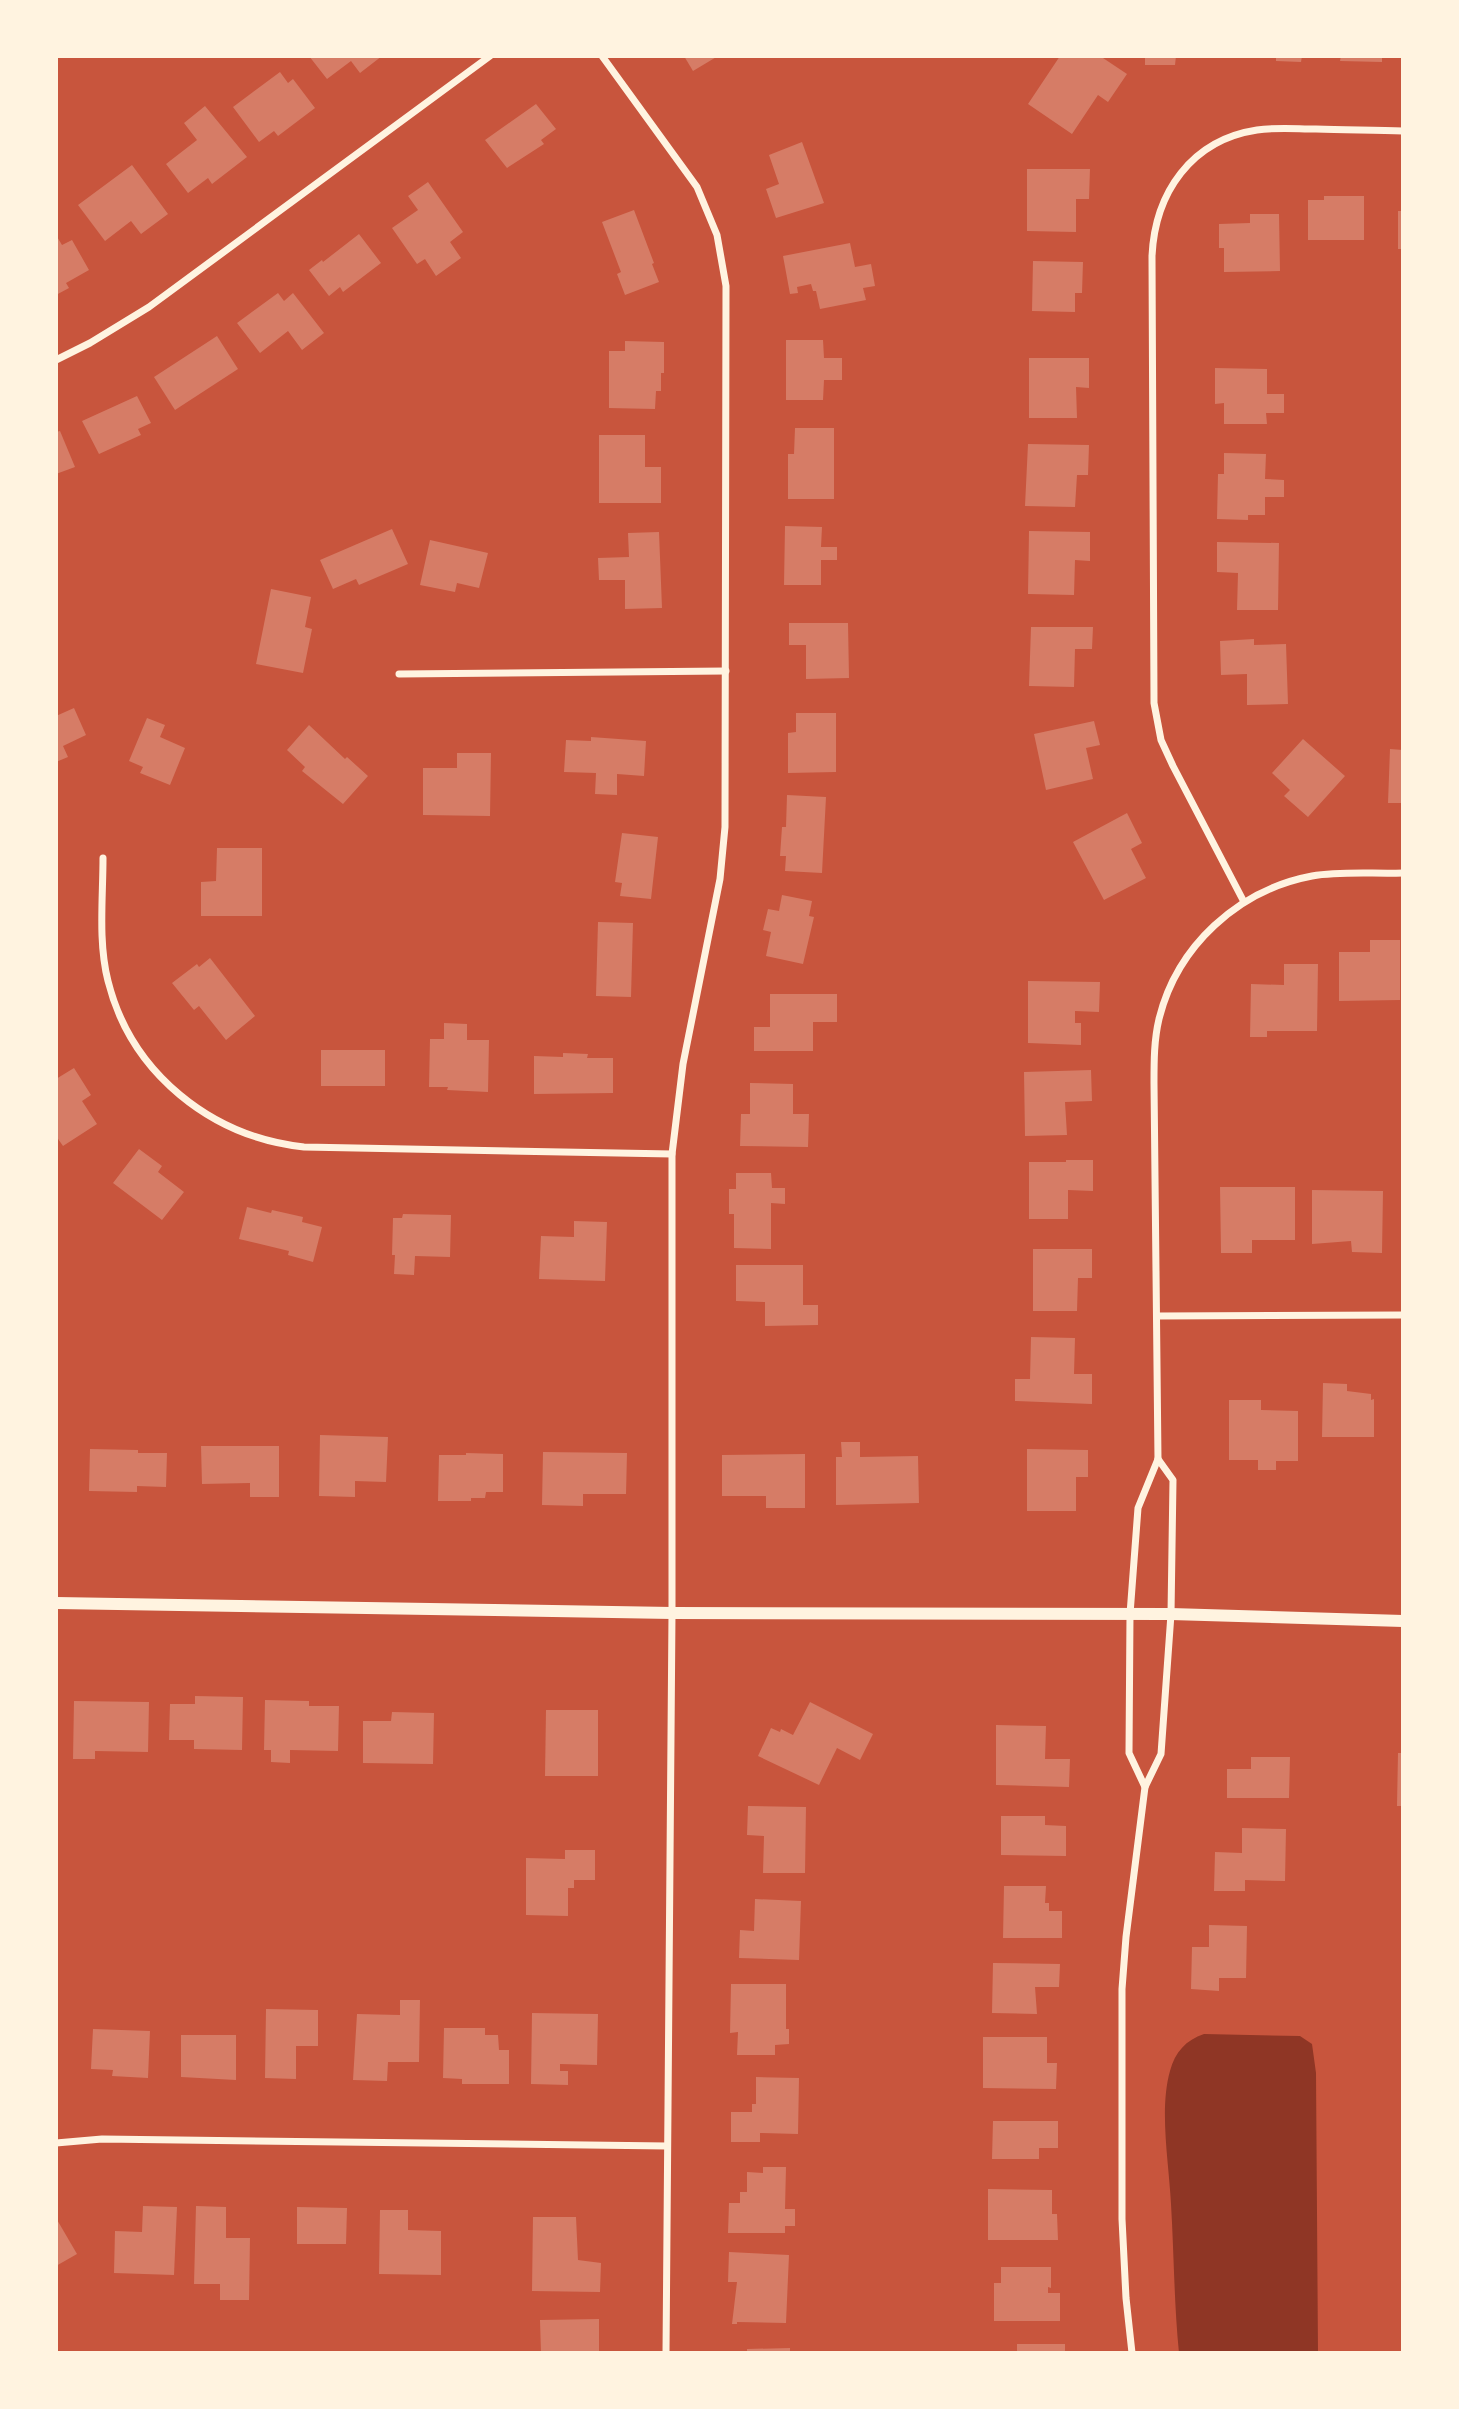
<svg xmlns="http://www.w3.org/2000/svg" width="1459" height="2409" font-family="'Work Sans',sans-serif">
  <style>
    .water { fill: #8f3625 }
    .building { fill: #d67c66 }
    .lines { fill: none; stroke-linecap: round; stroke-linejoin: round }
    .minor { stroke: #fff3e0; stroke-width: 7 }
    .tertiary { stroke: #fff3e0; stroke-width: 12 }
  </style>
  <rect width="100%" height="100%" fill="#c8553d"/>
  <path class="water" d="M1204 2034 1300 2036 1312 2044 1316 2073 1318 2353H1179C1174 2303 1174 2254 1171 2204 1169 2163 1159 2110 1170 2071 1175 2052 1186 2040 1204 2034Z"/>
  <g class="building">
    <polygon points="309,56 382,56 360,73 351,61 327,79"/>
    <polygon points="684,56 718,56 693,71"/>
    <polygon points="1060,56 1100,56 1127,74 1108,102 1098,95 1072,134 1028,104"/>
    <polygon points="1145,56 1176,56 1175,65 1145,65"/>
    <polygon points="1276,56 1302,56 1301,62 1276,61"/>
    <polygon points="1341,56 1382,56 1382,62 1340,61"/>
    <polygon points="280,72 288,83 293,79 315,108 278,136 274,131 259,142 233,107"/>
    <polygon points="536,104 556,129 541,140 544,144 507,168 485,140"/>
    <polygon points="205,106 247,157 212,184 208,178 188,193 166,164 197,140 184,123"/>
    <polygon points="802,142 824,203 776,218 766,189 779,184 769,155"/>
    <polygon points="132,165 168,214 141,234 131,221 105,241 78,205"/>
    <polygon points="1027,169 1090,169 1089,199 1076,199 1076,232 1027,231"/>
    <polygon points="428,182 463,232 450,242 461,258 436,276 425,259 417,264 392,228 418,210 408,196"/>
    <polygon points="1324,196 1364,196 1364,240 1308,240 1308,200 1324,200"/>
    <polygon points="634,210 654,263 652,264 659,282 625,295 617,274 621,272 602,222"/>
    <rect x="1398" y="211" width="5" height="38"/>
    <polygon points="1250,214 1279,214 1280,271 1224,272 1224,248 1219,248 1219,224 1250,223"/>
    <polygon points="359,234 381,263 343,292 340,287 329,296 309,270 322,260 323,262"/>
    <polygon points="56,235 62,245 72,240 89,270 66,283 69,288 56,295"/>
    <polygon points="850,243 855,267 871,264 875,286 863,288 866,300 820,309 816,291 813,291 811,284 797,287 798,293 790,294 783,256"/>
    <polygon points="1033,261 1083,262 1082,293 1075,293 1075,312 1032,311"/>
    <polygon points="278,293 284,301 293,293 324,333 302,350 288,331 260,353 237,323"/>
    <polygon points="217,336 238,369 175,410 154,377"/>
    <polygon points="786,340 823,340 824,358 842,358 842,380 824,380 823,400 786,400"/>
    <polygon points="625,341 664,342 664,373 661,373 661,391 656,391 655,409 609,408 609,351 625,351"/>
    <polygon points="1029,358 1089,358 1089,388 1076,387 1077,418 1029,418"/>
    <polygon points="1215,368 1267,369 1267,394 1284,394 1284,413 1266,413 1267,424 1224,424 1224,403 1215,404"/>
    <polygon points="137,396 151,423 138,429 141,435 99,454 82,421"/>
    <polygon points="795,428 834,428 834,499 788,499 788,454 794,454"/>
    <polygon points="60,431 75,467 56,474 56,432"/>
    <polygon points="599,435 645,435 645,467 661,467 661,503 599,503"/>
    <polygon points="1028,444 1089,445 1088,475 1077,475 1075,507 1025,506"/>
    <polygon points="1224,453 1266,454 1265,479 1284,480 1284,497 1265,497 1265,515 1248,515 1248,520 1217,519 1218,474 1224,474"/>
    <polygon points="785,526 822,527 821,547 837,547 837,560 821,560 821,585 784,585"/>
    <polygon points="392,529 408,564 359,585 356,579 333,589 320,560"/>
    <polygon points="1029,531 1090,532 1090,561 1075,560 1074,595 1028,594"/>
    <polygon points="659,532 662,608 625,609 625,580 599,580 598,558 629,557 628,533"/>
    <polygon points="430,540 488,553 479,588 457,583 455,592 420,585"/>
    <polygon points="1217,542 1279,543 1278,610 1237,610 1238,573 1217,572"/>
    <polygon points="271,589 311,597 305,627 312,629 303,673 256,664"/>
    <polygon points="789,623 848,623 849,678 806,679 806,645 789,645"/>
    <polygon points="1031,627 1093,627 1092,649 1075,649 1074,687 1029,686"/>
    <polygon points="1254,639 1254,645 1286,644 1288,704 1247,705 1247,674 1221,675 1220,641"/>
    <polygon points="74,708 86,735 63,746 68,757 56,762 56,716"/>
    <polygon points="796,713 836,713 836,772 788,773 788,733 796,732"/>
    <polygon points="147,718 165,725 160,737 185,748 170,785 140,773 143,767 129,761"/>
    <polygon points="1094,721 1100,745 1086,748 1093,779 1046,790 1034,734"/>
    <polygon points="309,725 345,759 347,757 368,776 343,804 302,771 305,767 287,750"/>
    <polygon points="591,737 646,741 644,776 617,774 617,795 595,794 596,773 564,772 566,740 591,741"/>
    <polygon points="1303,739 1345,776 1308,817 1284,796 1290,790 1272,773"/>
    <polygon points="1390,749 1403,750 1403,803 1388,803"/>
    <polygon points="457,753 491,753 490,816 423,815 423,768 457,768"/>
    <polygon points="787,795 826,797 822,873 785,871 786,856 780,856 782,827 786,827"/>
    <polygon points="1127,813 1142,843 1131,849 1146,878 1104,900 1073,842"/>
    <polygon points="622,833 658,837 651,899 620,896 622,883 615,882"/>
    <polygon points="217,848 262,848 262,916 201,916 201,882 216,881"/>
    <polygon points="782,895 812,901 809,916 814,917 803,964 766,956 771,932 763,930 768,909 779,911"/>
    <polygon points="598,922 633,923 631,997 596,996"/>
    <polygon points="1370,940 1400,940 1400,1000 1339,1001 1339,952 1370,952"/>
    <polygon points="210,958 255,1016 226,1040 199,1006 194,1010 172,983 197,964 199,967"/>
    <polygon points="1284,964 1318,964 1317,1031 1267,1031 1267,1037 1250,1037 1251,984 1284,985"/>
    <polygon points="1028,981 1100,982 1099,1012 1075,1011 1075,1023 1081,1023 1081,1045 1028,1043"/>
    <polygon points="770,994 837,994 837,1022 813,1022 813,1051 754,1051 754,1027 770,1027"/>
    <polygon points="444,1023 467,1024 467,1040 489,1040 488,1092 447,1090 448,1087 429,1087 430,1039 444,1039"/>
    <rect x="321" y="1050" width="64" height="36"/>
    <polygon points="563,1053 588,1054 587,1058 613,1058 613,1093 534,1094 534,1056 563,1057"/>
    <polygon points="74,1068 91,1095 82,1101 97,1124 63,1146 56,1136 56,1079"/>
    <polygon points="1091,1070 1092,1101 1065,1102 1067,1135 1025,1136 1024,1072"/>
    <polygon points="750,1083 793,1084 793,1114 809,1114 808,1147 740,1146 741,1114 750,1114"/>
    <polygon points="139,1149 162,1166 158,1172 184,1192 162,1220 113,1183"/>
    <polygon points="1066,1160 1093,1160 1093,1191 1068,1190 1068,1219 1029,1219 1029,1162 1066,1162"/>
    <polygon points="736,1173 771,1173 772,1188 785,1188 785,1204 771,1203 771,1249 734,1248 734,1214 729,1214 729,1189 736,1189"/>
    <polygon points="1220,1187 1295,1187 1295,1240 1252,1240 1252,1253 1221,1253"/>
    <polygon points="1312,1190 1383,1191 1382,1253 1352,1252 1351,1241 1312,1244"/>
    <polygon points="247,1207 271,1213 272,1210 303,1217 302,1222 322,1227 313,1262 288,1255 289,1251 239,1239"/>
    <polygon points="403,1214 451,1215 450,1257 415,1256 414,1275 394,1274 395,1255 392,1255 393,1218 402,1218"/>
    <polygon points="574,1221 607,1222 605,1281 539,1279 541,1236 574,1237"/>
    <polygon points="1033,1249 1092,1249 1092,1278 1078,1278 1077,1311 1033,1311"/>
    <polygon points="736,1265 803,1265 803,1305 818,1305 818,1325 765,1326 765,1302 736,1301"/>
    <polygon points="1031,1337 1075,1338 1074,1374 1092,1374 1092,1404 1015,1401 1015,1379 1030,1379"/>
    <polygon points="1323,1383 1347,1384 1347,1391 1371,1394 1371,1400 1374,1399 1374,1437 1322,1437"/>
    <polygon points="1229,1400 1261,1400 1261,1410 1298,1411 1298,1461 1276,1461 1276,1470 1258,1470 1258,1460 1229,1460"/>
    <polygon points="320,1435 388,1437 386,1482 355,1481 355,1497 319,1496"/>
    <polygon points="841,1442 860,1442 860,1457 918,1456 919,1503 836,1505 836,1457 842,1457"/>
    <polygon points="201,1446 279,1446 279,1497 250,1497 250,1483 202,1484"/>
    <polygon points="90,1449 138,1450 138,1453 167,1453 166,1487 137,1486 137,1492 89,1491"/>
    <polygon points="1027,1449 1088,1450 1088,1477 1076,1477 1076,1511 1027,1511"/>
    <polygon points="543,1452 627,1453 626,1494 583,1494 583,1506 542,1505"/>
    <polygon points="466,1453 503,1454 503,1492 486,1492 485,1498 471,1498 471,1501 438,1501 439,1455 466,1455"/>
    <polygon points="805,1454 805,1508 766,1508 766,1496 722,1496 722,1455"/>
    <polygon points="195,1696 243,1697 242,1750 194,1749 194,1740 169,1740 170,1704 195,1704"/>
    <polygon points="265,1700 309,1701 309,1706 339,1706 338,1751 290,1750 290,1763 271,1762 271,1750 264,1750"/>
    <polygon points="74,1701 149,1702 148,1752 95,1751 95,1759 73,1759"/>
    <polygon points="810,1702 873,1734 860,1760 837,1748 819,1785 758,1756 771,1728 780,1732 781,1729 793,1735"/>
    <polygon points="546,1710 598,1710 598,1776 545,1776"/>
    <polygon points="392,1712 434,1713 433,1764 363,1763 363,1721 391,1721"/>
    <polygon points="996,1725 1046,1726 1045,1759 1070,1759 1069,1787 996,1785"/>
    <polygon points="1398,1753 1403,1753 1403,1806 1397,1806"/>
    <polygon points="1251,1757 1290,1757 1289,1798 1227,1798 1227,1769 1251,1769"/>
    <polygon points="748,1806 806,1807 805,1873 763,1873 764,1836 747,1835"/>
    <polygon points="1001,1816 1045,1816 1045,1825 1066,1826 1066,1856 1001,1855"/>
    <polygon points="1242,1828 1286,1829 1285,1881 1245,1880 1245,1891 1214,1891 1215,1852 1242,1853"/>
    <polygon points="565,1850 595,1850 595,1880 574,1880 574,1888 568,1888 568,1916 526,1915 526,1858 565,1859"/>
    <polygon points="1004,1886 1046,1886 1045,1903 1049,1903 1049,1911 1062,1911 1062,1938 1003,1938"/>
    <polygon points="755,1899 801,1901 799,1960 739,1958 740,1930 754,1931"/>
    <polygon points="1209,1925 1247,1926 1246,1978 1219,1978 1219,1991 1191,1989 1192,1947 1209,1947"/>
    <polygon points="993,1963 1060,1964 1059,1987 1035,1987 1037,2014 992,2013"/>
    <polygon points="731,1984 786,1984 786,2029 789,2029 789,2044 775,2045 775,2055 737,2055 738,2032 730,2033"/>
    <polygon points="400,2000 420,2000 419,2062 388,2062 387,2081 353,2080 357,2014 400,2015"/>
    <polygon points="266,2009 318,2010 318,2046 296,2046 296,2079 265,2078"/>
    <polygon points="532,2013 598,2014 597,2065 560,2064 560,2071 568,2071 568,2085 531,2084"/>
    <polygon points="444,2028 485,2028 485,2035 498,2035 499,2050 509,2050 509,2084 462,2084 462,2079 443,2078"/>
    <polygon points="93,2029 150,2031 148,2078 112,2076 113,2070 91,2069"/>
    <polygon points="181,2035 236,2035 236,2080 181,2077"/>
    <polygon points="983,2037 1047,2037 1047,2063 1057,2063 1056,2089 983,2088"/>
    <polygon points="756,2077 799,2078 798,2134 760,2133 760,2142 731,2142 731,2112 752,2112 752,2104 756,2104"/>
    <polygon points="993,2121 1058,2121 1058,2148 1039,2148 1039,2159 992,2159"/>
    <polygon points="763,2167 786,2167 785,2209 795,2209 795,2226 785,2226 785,2233 728,2233 729,2203 740,2203 740,2192 747,2192 747,2172 763,2173"/>
    <polygon points="988,2189 1052,2190 1052,2214 1057,2214 1058,2240 988,2240"/>
    <polygon points="143,2206 177,2207 174,2275 114,2273 115,2231 142,2232"/>
    <polygon points="196,2206 226,2207 226,2238 250,2238 249,2300 220,2300 220,2284 194,2284"/>
    <polygon points="297,2207 347,2208 346,2244 297,2244"/>
    <polygon points="380,2210 408,2210 408,2230 441,2231 441,2275 379,2274"/>
    <polygon points="533,2217 576,2217 578,2260 601,2263 600,2292 532,2291"/>
    <polygon points="56,2218 77,2254 56,2266"/>
    <polygon points="729,2252 789,2255 786,2323 737,2322 737,2324 732,2324 737,2282 728,2282"/>
    <polygon points="1001,2267 1051,2267 1051,2288 1048,2287 1048,2293 1060,2293 1060,2321 994,2321 994,2283 1001,2283"/>
    <polygon points="599,2319 599,2352 541,2353 540,2320"/>
    <rect x="1017" y="2344" width="48" height="9"/>
    <polygon points="790,2348 790,2353 747,2353 747,2349"/>
  </g>
  <g class="lines">
    <g class="minor">
      <polyline points="602,56 697,187 717,235 726,286 725,827 720,879 683,1064 672,1154 672,1613 666,2353"/>
      <polyline points="56,360 90,343 149,307 490,56"/>
      <polyline points="399,674 726,671"/>
      <path d="M103 858C103 898 98 942 108 981 131 1073 211 1137 304 1147L672 1154"/>
      <path d="M1244 902 1173 766 1161 740 1154 703 1152 256C1155 193 1191 140 1257 130 1276 127 1297 129 1316 129 1345 130 1374 130 1403 131"/>
      <polyline points="1158,1316 1403,1315"/>
      <path d="M1145 1787 1129 1753 1130 1614 1138 1508 1158 1459 1154 1083C1154 1061 1154 1040 1159 1019 1177 946 1238 890 1312 876 1341 871 1373 874 1403 873"/>
      <polyline points="56,2143 102,2139 667,2146"/>
      <polyline points="1132,2353 1126,2298 1122,2219 1122,1989 1126,1937 1145,1787 1161,1754 1171,1614 1173,1480 1158,1459"/>
    </g>
    <polyline class="tertiary" points="56,1603 672,1613 1171,1614 1403,1621"/>
  </g>
  <rect width="1459" height="2409" fill="none" stroke="#fff3e0" stroke-width="116"/>
</svg>
